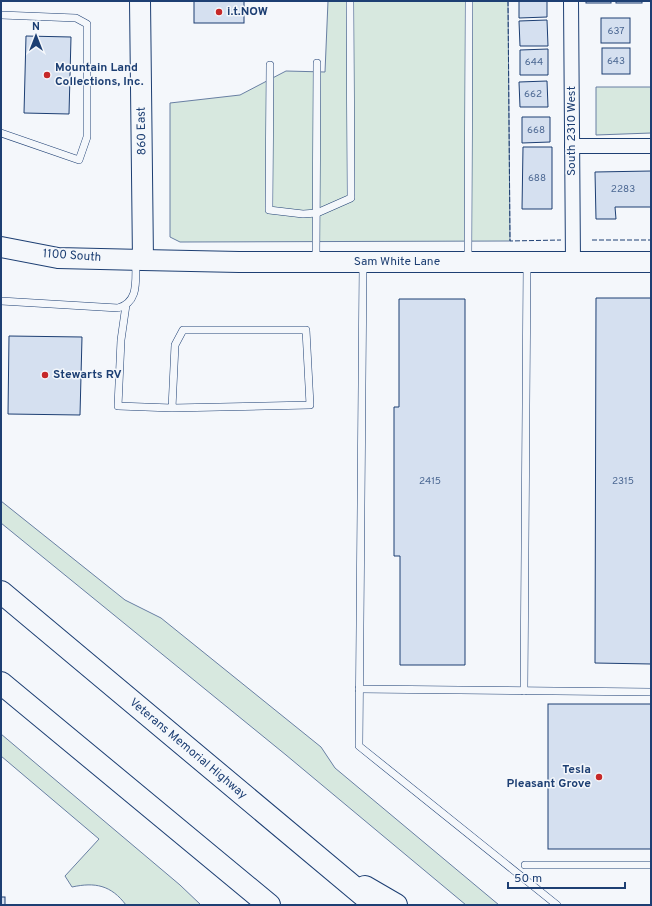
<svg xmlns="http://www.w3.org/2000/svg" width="652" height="906" font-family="Overpass,sans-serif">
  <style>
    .green { fill: #d7e8df; stroke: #687fa3 }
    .building { fill: #d5e0f0; stroke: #1d3f73 }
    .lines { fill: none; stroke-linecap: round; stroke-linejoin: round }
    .lane-casing { stroke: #1d3f73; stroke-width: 8 }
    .street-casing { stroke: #1d3f73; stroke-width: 16 }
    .secondary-casing { stroke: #1d3f73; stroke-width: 22 }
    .highway-casing { stroke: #1d3f73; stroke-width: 24 }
    .lane { stroke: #f4f7fb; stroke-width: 7 }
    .street { stroke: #f4f7fb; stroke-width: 14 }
    .secondary { stroke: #f4f7fb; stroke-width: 20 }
    .highway { stroke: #f4f7fb; stroke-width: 22 }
    .fence { stroke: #1d3f73; stroke-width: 1; stroke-dasharray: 5 2; stroke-linecap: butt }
    .poi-dot { fill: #c62828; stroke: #f4f7fb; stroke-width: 1.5 }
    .labels { text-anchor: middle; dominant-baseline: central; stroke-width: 3; stroke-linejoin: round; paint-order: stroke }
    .number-label { font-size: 10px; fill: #4b6792 }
    .poi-label { font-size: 12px; font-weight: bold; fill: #1d3f73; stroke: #f4f7fb; text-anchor: start }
    .street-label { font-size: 12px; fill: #1d3f73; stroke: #f4f7fb }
  </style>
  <rect width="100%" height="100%" fill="#f4f7fb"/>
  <g class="green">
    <polygon points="328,1 508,1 510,241 180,242 170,237 170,103 240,95 286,71 325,72"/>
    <polygon points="596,87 651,87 651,133 596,135"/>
    <polygon points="1,501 125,600 161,618 321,747 335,768 499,905 466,905 286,755 1,523"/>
    <path d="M1 734 180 885 201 905H126C111 885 95 882 72 887L65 876 99 839 1 756Z"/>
  </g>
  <g class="building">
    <rect x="194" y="1" width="50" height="22"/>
    <polygon points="519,1 547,1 547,17 519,18"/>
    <rect x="586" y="1" width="25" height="2"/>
    <rect x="616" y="1" width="26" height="2"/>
    <rect x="601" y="18" width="29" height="25"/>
    <polygon points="547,20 548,46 520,46 519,21"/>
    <polygon points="26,36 71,37 69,114 24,113"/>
    <rect x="602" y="48" width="28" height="26"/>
    <polygon points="548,49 548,75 520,75 520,50"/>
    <polygon points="547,81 548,107 520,107 519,82"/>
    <polygon points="522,117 550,117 550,142 522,143"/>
    <polygon points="523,147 552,147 552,209 522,209"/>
    <polygon points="651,171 651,207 615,207 616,219 596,219 595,172"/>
    <polygon points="596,298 651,298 651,664 595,663"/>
    <polygon points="399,299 465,299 465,665 400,665 400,556 394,556 394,407 399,407"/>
    <polygon points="9,336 82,337 80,415 8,414"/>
    <rect x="548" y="704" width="103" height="145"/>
    <rect x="1" y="897" width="4" height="8"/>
  </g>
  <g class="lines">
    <g class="lane-casing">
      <g id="lane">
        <polyline points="1,15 76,18 87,24 87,137 79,160 1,133"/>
        <polyline points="270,65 269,210 303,214 317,213 351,198 350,1"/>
        <polyline points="316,261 317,63"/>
        <polyline points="468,261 469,1"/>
        <polyline points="363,264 359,746 557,905"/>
        <path d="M1 301 118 308C140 302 135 279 136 260"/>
        <polyline points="126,305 121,340 118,406 172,408 310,405 306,330 183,330 175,345 172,408"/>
        <polyline points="359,689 651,692"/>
        <polyline points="524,691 527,263"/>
        <polyline points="525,865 651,865"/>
      </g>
    </g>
    <g class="street-casing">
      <g id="street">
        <polyline points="571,1 573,261"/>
        <polyline points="572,146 651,146"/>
      </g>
    </g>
    <g class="secondary-casing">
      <g id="secondary">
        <polyline points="140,1 143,260"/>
        <polyline points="1,247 58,258 143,260 239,262 651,262"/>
      </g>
    </g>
    <g class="highway-casing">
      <g id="highway">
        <polyline points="1,592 375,905"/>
        <polyline points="1,683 269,905"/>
        <polyline points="365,887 396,905"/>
      </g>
    </g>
    <use href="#lane" class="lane"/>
    <use href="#street" class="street"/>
    <use href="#secondary" class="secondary"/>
    <use href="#highway" class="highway"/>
    <g class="fence">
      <polyline points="508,1 510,241 561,240"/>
      <polyline points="592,240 651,240"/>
    </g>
  </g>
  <g class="poi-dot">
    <circle cx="219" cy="12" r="4"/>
    <circle cx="47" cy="75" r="4"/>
    <circle cx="45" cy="375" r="4"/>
    <circle cx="599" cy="777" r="4"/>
  </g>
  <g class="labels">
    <g class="number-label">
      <text x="616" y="31">637</text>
      <text x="616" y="61">643</text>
      <text x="534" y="62">644</text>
      <text x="533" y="94">662</text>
      <text x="536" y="130">668</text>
      <text x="537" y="178">688</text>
      <text x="623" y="189">2283</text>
      <text x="430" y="481">2415</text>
      <text x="623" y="481">2315</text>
    </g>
    <g class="poi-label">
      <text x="227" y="12">i.t.NOW</text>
      <text x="55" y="68">Mountain Land<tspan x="55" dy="14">Collections, Inc.</tspan></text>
      <text x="53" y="375">Stewarts RV</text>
      <text x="591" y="770" text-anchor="end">Tesla<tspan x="591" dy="14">Pleasant Grove</tspan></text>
    </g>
    <g class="street-label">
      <text transform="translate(142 131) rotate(-91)">860 East</text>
      <text transform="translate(572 131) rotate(-90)">South 2310 West</text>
      <text transform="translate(72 256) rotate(4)">1100 South</text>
      <text x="397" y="262">Sam White Lane</text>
      <text transform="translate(188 749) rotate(40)">Veterans Memorial Highway</text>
    </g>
  </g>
  <rect width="652" height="906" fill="none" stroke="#1d3f73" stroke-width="4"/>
  <g transform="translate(36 36)" stroke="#f4f7fb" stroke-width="3" paint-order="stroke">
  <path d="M0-3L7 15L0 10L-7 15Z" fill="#1d3f73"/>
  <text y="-6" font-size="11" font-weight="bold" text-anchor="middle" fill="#1d3f73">N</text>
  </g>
  <path d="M508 882v6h117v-6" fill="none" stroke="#1d3f73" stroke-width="2"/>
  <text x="514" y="882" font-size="12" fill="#1d3f73" stroke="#f4f7fb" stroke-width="3" paint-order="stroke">50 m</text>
</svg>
